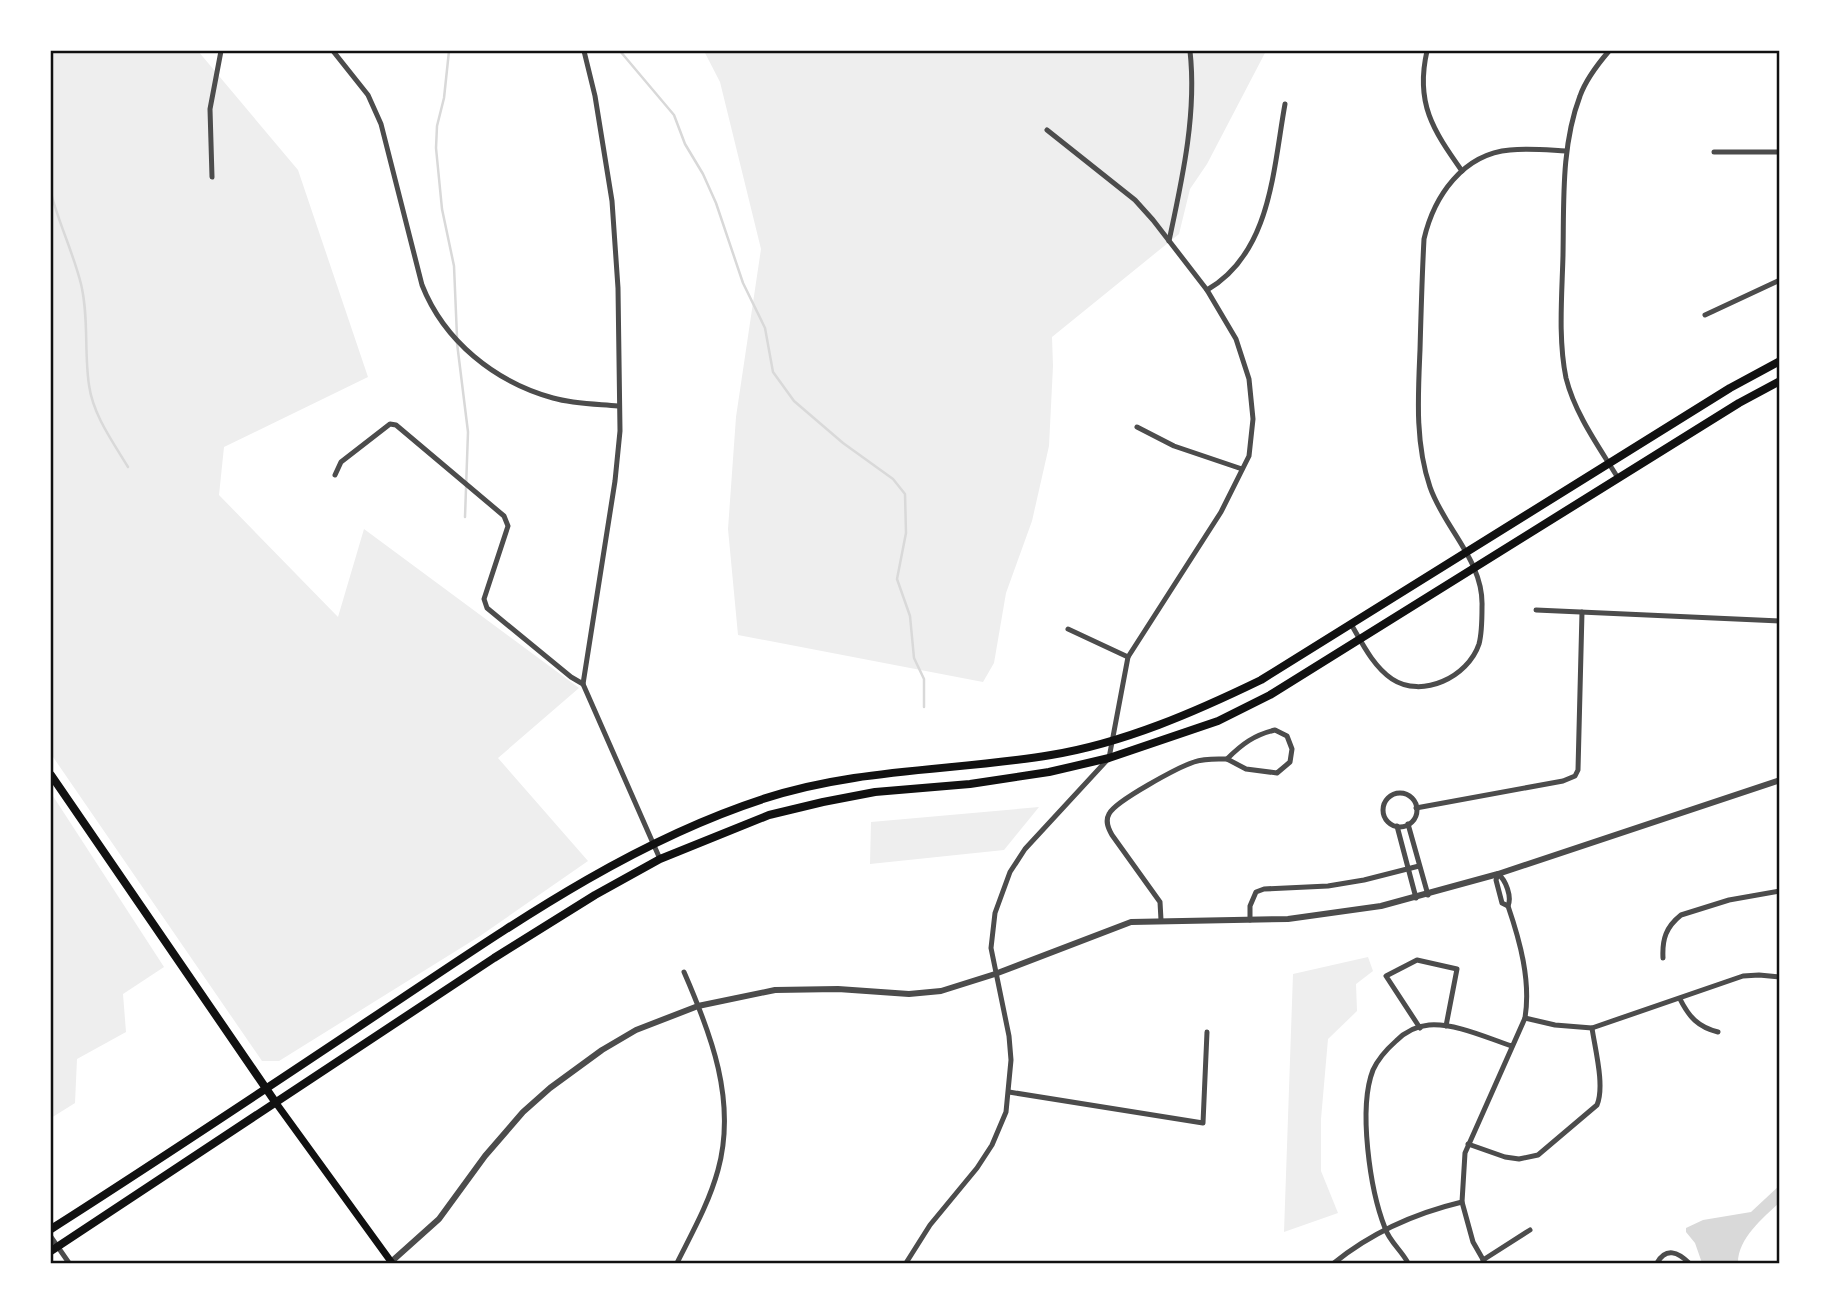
<svg xmlns="http://www.w3.org/2000/svg" width="1831" height="1314" font-family="'Fira Sans',sans-serif">
  <style>
    .green { fill: #eee }
    .water { fill: #d9d9d9 }
    .lines { fill: none; stroke-linecap: round; stroke-linejoin: round }
    .stream { stroke: #d9d9d9; stroke-width: 2.5 }
    .minor { stroke: #4c4c4c; stroke-width: 5 }
    .tertiary { stroke: #4c4c4c; stroke-width: 6 }
    .secondary { stroke: #111; stroke-width: 7 }
    .primary { stroke: #111; stroke-width: 8 }
    .neatline { fill: none; stroke: #111; stroke-width: 2.5 }
  </style>
  <rect width="100%" height="100%" fill="#fff"/>
  <g class="green">
    <polygon points="51,51 198,51 298,170 368,377 224,447 219,495 338,617 364,529 579,688 498,758 588,861 480,936 279,1061 262,1061 51,754"/>
    <polygon points="704,51 1266,51 1207,164 1190,189 1179,234 1052,337 1053,366 1049,446 1032,521 1006,593 994,663 983,682 738,635 728,529 736,417 761,249 720,82"/>
    <polygon points="51,793 164,967 123,994 126,1032 77,1059 75,1103 51,1118"/>
    <polygon points="1039,807 1004,850 870,864 871,822"/>
    <polygon points="1368,957 1373,971 1356,984 1357,1011 1328,1039 1321,1119 1321,1171 1338,1213 1284,1232 1293,974"/>
  </g>
  <path class="water" d="M1780 1185V1202C1763 1218 1738 1238 1738 1263H1702L1695 1243 1686 1232V1228L1703 1220 1751 1212Z"/>
  <g class="lines">
    <g class="stream">
      <polyline points="449,51 444,98 437,126 436,148 442,209 454,266 457,337"/>
      <polyline points="620,51 674,115 685,144 703,174 716,203 743,283 765,328 773,372 794,401 843,443 893,479 905,494 906,533 897,579 910,616 914,658 924,679 924,707"/>
      <path d="M51 193C59 224 73 252 81 284 89 317 84 352 89 385 93 415 113 442 128 467"/>
      <polyline points="457,343 468,432 465,517"/>
    </g>
    <g class="minor">
      <path d="M333 51 368 95 381 124 422 285C444 341 495 382 553 398 574 404 596 404 618 406"/>
      <polyline points="584,51 595,96 612,201 618,288 620,431 615,481 583,684 660,859"/>
      <path d="M1427 51C1415 103 1433 130 1462 171"/>
      <path d="M1609 51C1597 65 1586 79 1580 96 1561 146 1564 202 1563 255 1562 295 1558 339 1566 378 1575 414 1599 447 1618 478"/>
      <polyline points="1714,152 1780,152"/>
      <polyline points="212,177 210,109 221,51"/>
      <path d="M1169 241C1182 180 1197 114 1190 51"/>
      <path d="M1207 290C1271 253 1273 170 1285 104"/>
      <polyline points="1705,315 1780,280"/>
      <polyline points="1137,427 1174,446 1242,469"/>
      <polyline points="335,475 341,462 390,424 396,425 504,516 508,526 484,599 487,608 571,677 583,684"/>
      <polyline points="1536,610 1780,621"/>
      <path d="M1351 624C1362 643 1373 666 1392 679 1422 699 1468 677 1479 644 1482 633 1482 619 1482 607 1484 561 1444 528 1430 487 1415 443 1418 396 1420 350 1421 313 1422 276 1424 239 1434 196 1463 154 1510 150 1529 148 1547 150 1566 151"/>
      <polyline points="1068,629 1128,657"/>
      <path d="M1275 730 1287 736 1292 749 1290 762 1277 773 1246 769 1227 759C1242 744 1254 735 1275 730Z"/>
      <circle cx="1400" cy="810" r="17"/>
      <polyline points="1416,808 1563,781 1575,776 1578,770 1582,612"/>
      <polyline points="1408,824 1428,895"/>
      <polyline points="1397,826 1416,898"/>
      <polyline points="1498,874 1496,880 1502,903 1508,906"/>
      <path d="M1161 920 1160 902 1112 835C1108 828 1105 821 1109 814 1115 801 1179 767 1194 762 1205 758 1216 759 1227 759"/>
      <polyline points="1250,920 1250,906 1256,892 1264,889 1328,886 1364,880 1419,866"/>
      <path d="M1663 958C1662 939 1666 927 1681 915L1729 900 1780 891"/>
      <path d="M1680 999C1689 1017 1698 1027 1718 1032"/>
      <polyline points="1525,1018 1555,1025 1592,1028 1743,976 1759,975 1780,977"/>
      <polyline points="1420,1028 1386,976 1417,960 1457,969 1446,1026"/>
      <polyline points="1009,1092 1203,1123 1207,1032"/>
      <path d="M1468 1144 1505 1157 1519 1159 1538 1155 1597 1105C1605 1086 1595 1049 1592 1028"/>
      <polyline points="51,1237 69,1263"/>
      <polyline points="1483,1260 1530,1230"/>
      <path d="M677 1263C692 1233 709 1203 718 1170 737 1101 711 1034 684 972"/>
      <polyline points="906,1263 930,1225 977,1168 992,1145 1006,1112 1011,1060 1009,1036 991,948 995,913 1010,872 1025,849 1109,758 1128,657 1221,512 1249,456 1253,419 1249,379 1236,339 1207,290 1153,220 1135,200 1047,130"/>
      <path d="M1334 1263C1371 1233 1416 1213 1462 1202"/>
      <path d="M1408 1263C1402 1251 1389 1241 1385 1228 1370 1190 1358 1108 1373 1070 1378 1059 1387 1049 1396 1041 1405 1032 1417 1026 1429 1025 1456 1023 1487 1038 1512 1046"/>
      <path d="M1485 1263 1473 1242 1462 1202 1465 1153 1525 1018C1531 981 1520 941 1508 906 1512 897 1506 880 1498 874"/>
      <path d="M1657 1263C1666 1247 1678 1252 1689 1263"/>
    </g>
    <polyline class="tertiary" points="391,1262 439,1219 485,1156 523,1112 550,1088 602,1050 636,1030 698,1006 775,990 838,989 909,994 941,991 995,974 1131,922 1288,919 1381,906 1498,874 1780,780"/>
    <polyline class="secondary" points="276,1103 392,1263"/>
    <g class="primary">
      <polyline points="51,775 276,1103"/>
      <path d="M51 1229C169 1154 285 1076 402 998 516 922 631 842 763 799 856 768 956 771 1051 755 1124 743 1195 712 1261 680L1730 388 1780 361"/>
      <polyline points="51,1251 494,958 595,895 660,859 769,815 823,802 875,792 970,784 1049,772 1109,758 1218,721 1270,695 1739,403 1780,381"/>
    </g>
  </g>
  <rect width="1831" height="1314" fill="none" stroke="#ffffff" stroke-width="105"/>
  <rect x="52" y="52" width="1726" height="1210" class="neatline"/>
</svg>
